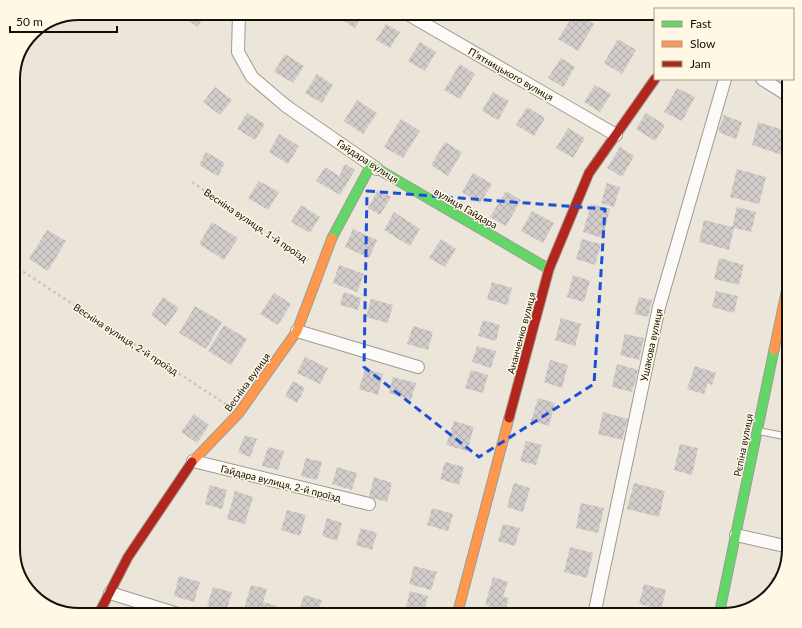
<svg xmlns="http://www.w3.org/2000/svg" width="802" height="628" font-family="Lato,sans-serif">
  <style>
    .building { fill: url(#building-cross-hatch) }
    .lines { fill: none; stroke-linecap: round; stroke-linejoin: round }
    .lane-casing { stroke: #9f9b92; stroke-width: 8 }
    .street-casing { stroke: #9f9b92; stroke-width: 14 }
    .fast-casing { stroke: #9f9b92; stroke-width: 11 }
    .slow-casing { stroke: #9f9b92; stroke-width: 11 }
    .jam-casing { stroke: #9f9b92; stroke-width: 11 }
    .path { stroke: #c9c8c4; stroke-width: 2.5; stroke-dasharray: 3 3; stroke-linecap: butt }
    .lane { stroke: #fcfbf9; stroke-width: 6 }
    .street { stroke: #fcfbf9; stroke-width: 12 }
    .fast { stroke: #63d668; stroke-width: 9 }
    .slow { stroke: #ff974d; stroke-width: 9 }
    .jam { stroke: #b3261e; stroke-width: 9 }
    .marked { fill: none; stroke: #1d4ed8; stroke-width: 3; stroke-dasharray: 8 5; stroke-linejoin: round }
    .labels { text-anchor: middle; dominant-baseline: central; stroke-width: 3; stroke-linejoin: round; paint-order: stroke }
    .street-label { font-size: 10px; fill: #131008; stroke: #fff8e4 }
    .rim { fill: none; stroke: #131008; stroke-width: 2 }
  </style>
  <defs>
    <pattern id="building-cross-hatch" width="8" height="8" patternUnits="userSpaceOnUse"><rect width="8" height="8" fill="#d1ccc9"/><path d="M0 0l8 8M0 8l8-8" fill="none" stroke="#b3aeab"/></pattern>
  </defs>
  <rect width="100%" height="100%" fill="#ebe6d9"/>
  <g class="building">
    <polygon points="178,13 208,13 197,27"/>
    <polygon points="340,13 364,13 355,28 337,17"/>
    <polygon points="575,13 594,24 578,51 558,39"/>
    <polygon points="386,24 400,32 390,48 376,40"/>
    <polygon points="618,39 636,50 622,74 604,63"/>
    <polygon points="420,42 436,52 425,71 408,61"/>
    <polygon points="285,54 304,66 293,83 274,72"/>
    <polygon points="561,58 575,67 563,87 548,78"/>
    <polygon points="460,64 475,74 460,99 444,90"/>
    <polygon points="317,74 333,85 322,103 305,93"/>
    <polygon points="595,85 611,94 600,112 584,102"/>
    <polygon points="215,87 232,100 220,115 203,102"/>
    <polygon points="677,88 695,97 682,121 664,112"/>
    <polygon points="493,92 509,101 498,120 482,111"/>
    <polygon points="357,100 377,113 363,134 344,121"/>
    <polygon points="527,107 545,118 534,136 516,125"/>
    <polygon points="247,113 265,124 255,140 237,129"/>
    <polygon points="646,113 665,125 655,141 636,129"/>
    <polygon points="724,115 742,122 736,139 718,132"/>
    <polygon points="401,119 420,131 403,158 384,147"/>
    <polygon points="758,122 789,132 782,155 752,145"/>
    <polygon points="568,128 585,138 573,158 556,148"/>
    <polygon points="279,134 299,146 288,164 269,152"/>
    <polygon points="445,142 462,152 448,176 431,165"/>
    <polygon points="620,147 634,156 622,177 607,168"/>
    <polygon points="206,152 225,163 218,176 199,165"/>
    <polygon points="345,164 355,170 340,195 316,181 325,167 339,176"/>
    <polygon points="737,169 766,177 759,204 730,197"/>
    <polygon points="473,173 492,184 480,203 462,192"/>
    <polygon points="259,181 279,192 268,210 248,198"/>
    <polygon points="607,183 620,187 614,207 601,203"/>
    <polygon points="378,190 391,197 380,215 368,208"/>
    <polygon points="506,191 521,200 506,226 490,217"/>
    <polygon points="591,204 610,209 602,238 583,232"/>
    <polygon points="301,205 320,217 310,233 291,222"/>
    <polygon points="737,207 756,212 751,232 734,228 729,250 699,242 704,220 732,227"/>
    <polygon points="532,211 554,223 543,243 521,231"/>
    <polygon points="394,212 420,229 410,246 384,230"/>
    <polygon points="212,222 238,238 224,260 199,244"/>
    <polygon points="353,229 377,240 369,258 345,247"/>
    <polygon points="47,230 66,241 48,271 29,259"/>
    <polygon points="441,239 456,249 445,267 429,258"/>
    <polygon points="582,239 601,244 595,265 576,259"/>
    <polygon points="719,258 744,265 739,285 714,279"/>
    <polygon points="339,265 364,274 357,292 333,283"/>
    <polygon points="573,275 590,281 584,302 567,297"/>
    <polygon points="492,282 512,288 507,305 487,299"/>
    <polygon points="13,290 20,294 13,306"/>
    <polygon points="716,291 738,296 734,313 712,307"/>
    <polygon points="344,292 361,298 358,310 340,305"/>
    <polygon points="274,293 291,304 278,325 260,314"/>
    <polygon points="163,297 179,308 166,326 151,315"/>
    <polygon points="639,297 652,300 648,317 634,314"/>
    <polygon points="371,299 393,305 388,323 366,317"/>
    <polygon points="195,306 222,322 206,349 179,333"/>
    <polygon points="561,318 581,324 575,346 555,340"/>
    <polygon points="483,320 500,325 496,341 478,336"/>
    <polygon points="224,325 247,339 231,365 208,351"/>
    <polygon points="413,326 433,332 428,350 407,344"/>
    <polygon points="625,334 644,338 639,360 620,355"/>
    <polygon points="477,346 496,351 491,368 472,362"/>
    <polygon points="305,357 328,368 320,384 297,373"/>
    <polygon points="550,360 568,365 562,388 544,382"/>
    <polygon points="617,364 638,370 632,392 612,387"/>
    <polygon points="695,366 716,373 712,385 708,383 704,394 687,389"/>
    <polygon points="365,369 383,374 378,395 359,389"/>
    <polygon points="471,370 488,375 483,393 465,388"/>
    <polygon points="393,377 416,383 411,400 389,393"/>
    <polygon points="293,381 305,388 297,403 285,396"/>
    <polygon points="538,398 555,403 549,426 531,421"/>
    <polygon points="603,412 628,419 622,440 598,434"/>
    <polygon points="194,414 209,425 197,443 181,432"/>
    <polygon points="454,421 474,427 467,451 446,445"/>
    <polygon points="245,435 257,439 250,457 238,452"/>
    <polygon points="526,441 542,445 536,465 520,461"/>
    <polygon points="680,444 698,448 692,475 674,470"/>
    <polygon points="268,447 284,451 278,470 262,466"/>
    <polygon points="306,458 322,462 317,480 301,476"/>
    <polygon points="445,462 464,467 459,485 440,479"/>
    <polygon points="337,467 357,473 352,490 332,484"/>
    <polygon points="374,477 392,483 387,502 369,497"/>
    <polygon points="514,483 530,488 523,512 507,507"/>
    <polygon points="634,483 665,491 659,517 627,509"/>
    <polygon points="210,485 227,490 222,509 205,504"/>
    <polygon points="235,491 253,497 245,524 227,519"/>
    <polygon points="788,493 789,493 789,527 781,525"/>
    <polygon points="581,503 604,508 598,533 576,528"/>
    <polygon points="432,508 453,514 448,531 427,525"/>
    <polygon points="287,510 306,515 300,536 281,530"/>
    <polygon points="327,518 342,523 337,541 322,536"/>
    <polygon points="503,524 520,528 515,546 498,541"/>
    <polygon points="361,528 377,533 372,550 356,545"/>
    <polygon points="570,547 593,553 587,578 564,572"/>
    <polygon points="414,566 437,572 431,590 409,584"/>
    <polygon points="179,576 200,582 194,602 174,596"/>
    <polygon points="493,577 508,582 503,596 509,598 505,611 485,605"/>
    <polygon points="772,577 778,579 773,592 769,596"/>
    <polygon points="644,584 666,590 661,609 639,604"/>
    <polygon points="251,585 267,589 263,602 277,606 274,615 258,615 258,613 244,609"/>
    <polygon points="213,587 232,592 226,612 207,606"/>
    <polygon points="410,591 428,596 424,613 406,607"/>
    <polygon points="304,595 322,600 317,615 298,615"/>
    <polygon points="636,607 657,613 657,615 634,615"/>
    <polygon points="484,608 502,614 502,615 482,615"/>
  </g>
  <g class="lines">
    <g class="lane-casing">
      <polyline id="lane" points="758,431 789,437"/>
    </g>
    <g class="street-casing">
      <g id="street">
        <polyline points="239,13 238,52 252,77 286,106 377,169"/>
        <polyline points="406,13 616,135"/>
        <polyline points="762,79 789,96"/>
        <polyline points="297,331 418,367"/>
        <polyline points="193,461 369,504"/>
        <polyline points="736,535 789,547"/>
        <polyline points="110,593 181,615"/>
        <polyline points="594,615 659,307 725,79"/>
      </g>
    </g>
    <g class="fast-casing">
      <g id="fast">
        <polyline points="332,238 371,165 549,269"/>
        <polyline points="719,615 774,350"/>
      </g>
    </g>
    <g class="slow-casing">
      <g id="slow">
        <polyline points="774,350 789,279"/>
        <polyline points="192,462 239,413 297,331 332,238"/>
        <polyline points="457,615 509,418"/>
      </g>
    </g>
    <g class="jam-casing">
      <g id="jam">
        <polyline points="509,418 549,269 589,173 655,79"/>
        <polyline points="98,615 128,557 192,462"/>
      </g>
    </g>
    <g class="path">
      <polyline points="192,182 308,260"/>
      <polyline points="13,265 227,405"/>
    </g>
    <use href="#lane" class="lane"/>
    <use href="#street" class="street"/>
    <use href="#fast" class="fast"/>
    <use href="#slow" class="slow"/>
    <use href="#jam" class="jam"/>
  </g>
  <path class="marked" d="M367 191 605 209 594 384 479 457 364 367Z"/>
  <g class="labels">
    <g class="street-label">
      <text transform="translate(511 74) rotate(30)">П’ятницького вулиця</text>
      <text transform="translate(368 161) rotate(33)">Гайдара вулиця</text>
      <text transform="translate(466 208) rotate(30)">вулиця Гайдара</text>
      <text transform="translate(256 225) rotate(34)">Весніна вулиця, 1-й проїзд</text>
      <text transform="translate(521 333) rotate(-75)">Ананченко вулиця</text>
      <text transform="translate(126 339) rotate(33)">Весніна вулиця, 2-й проїзд</text>
      <text transform="translate(651 345) rotate(-78)">Ушакова вулиця</text>
      <text transform="translate(247 382) rotate(-54)">Весніна вулиця</text>
      <text transform="translate(743 445) rotate(-79)">Рєпіна вулиця</text>
      <text transform="translate(281 483) rotate(14)">Гайдара вулиця, 2-й проїзд</text>
    </g>
  </g>
  <path d="M0 0H802V628H0ZM79 20H723A59 59 0 0 1 782 79V549A59 59 0 0 1 723 608H79A59 59 0 0 1 20 549V79A59 59 0 0 1 79 20Z" fill="#fff8e4" fill-rule="evenodd"/>
  <path class="rim" d="M79 20H723A59 59 0 0 1 782 79V549A59 59 0 0 1 723 608H79A59 59 0 0 1 20 549V79A59 59 0 0 1 79 20Z"/>
  <rect x="654" y="8" width="140" height="72" fill="#fff8e4" stroke="#a19b8c"/>
  <rect x="662" y="21" width="20" height="6" fill="#63d668" stroke="#a19b8c"/>
  <text x="690" y="28" font-size="12" fill="#131008">Fast</text>
  <rect x="662" y="41" width="20" height="6" fill="#ff974d" stroke="#a19b8c"/>
  <text x="690" y="48" font-size="12" fill="#131008">Slow</text>
  <rect x="662" y="61" width="20" height="6" fill="#b3261e" stroke="#a19b8c"/>
  <text x="690" y="68" font-size="12" fill="#131008">Jam</text>
  <path d="M10 26v6h107v-6" fill="none" stroke="#131008" stroke-width="2"/>
  <text x="16" y="26" font-size="12" fill="#131008" stroke="#fff8e4" stroke-width="3" paint-order="stroke">50 m</text>
</svg>
